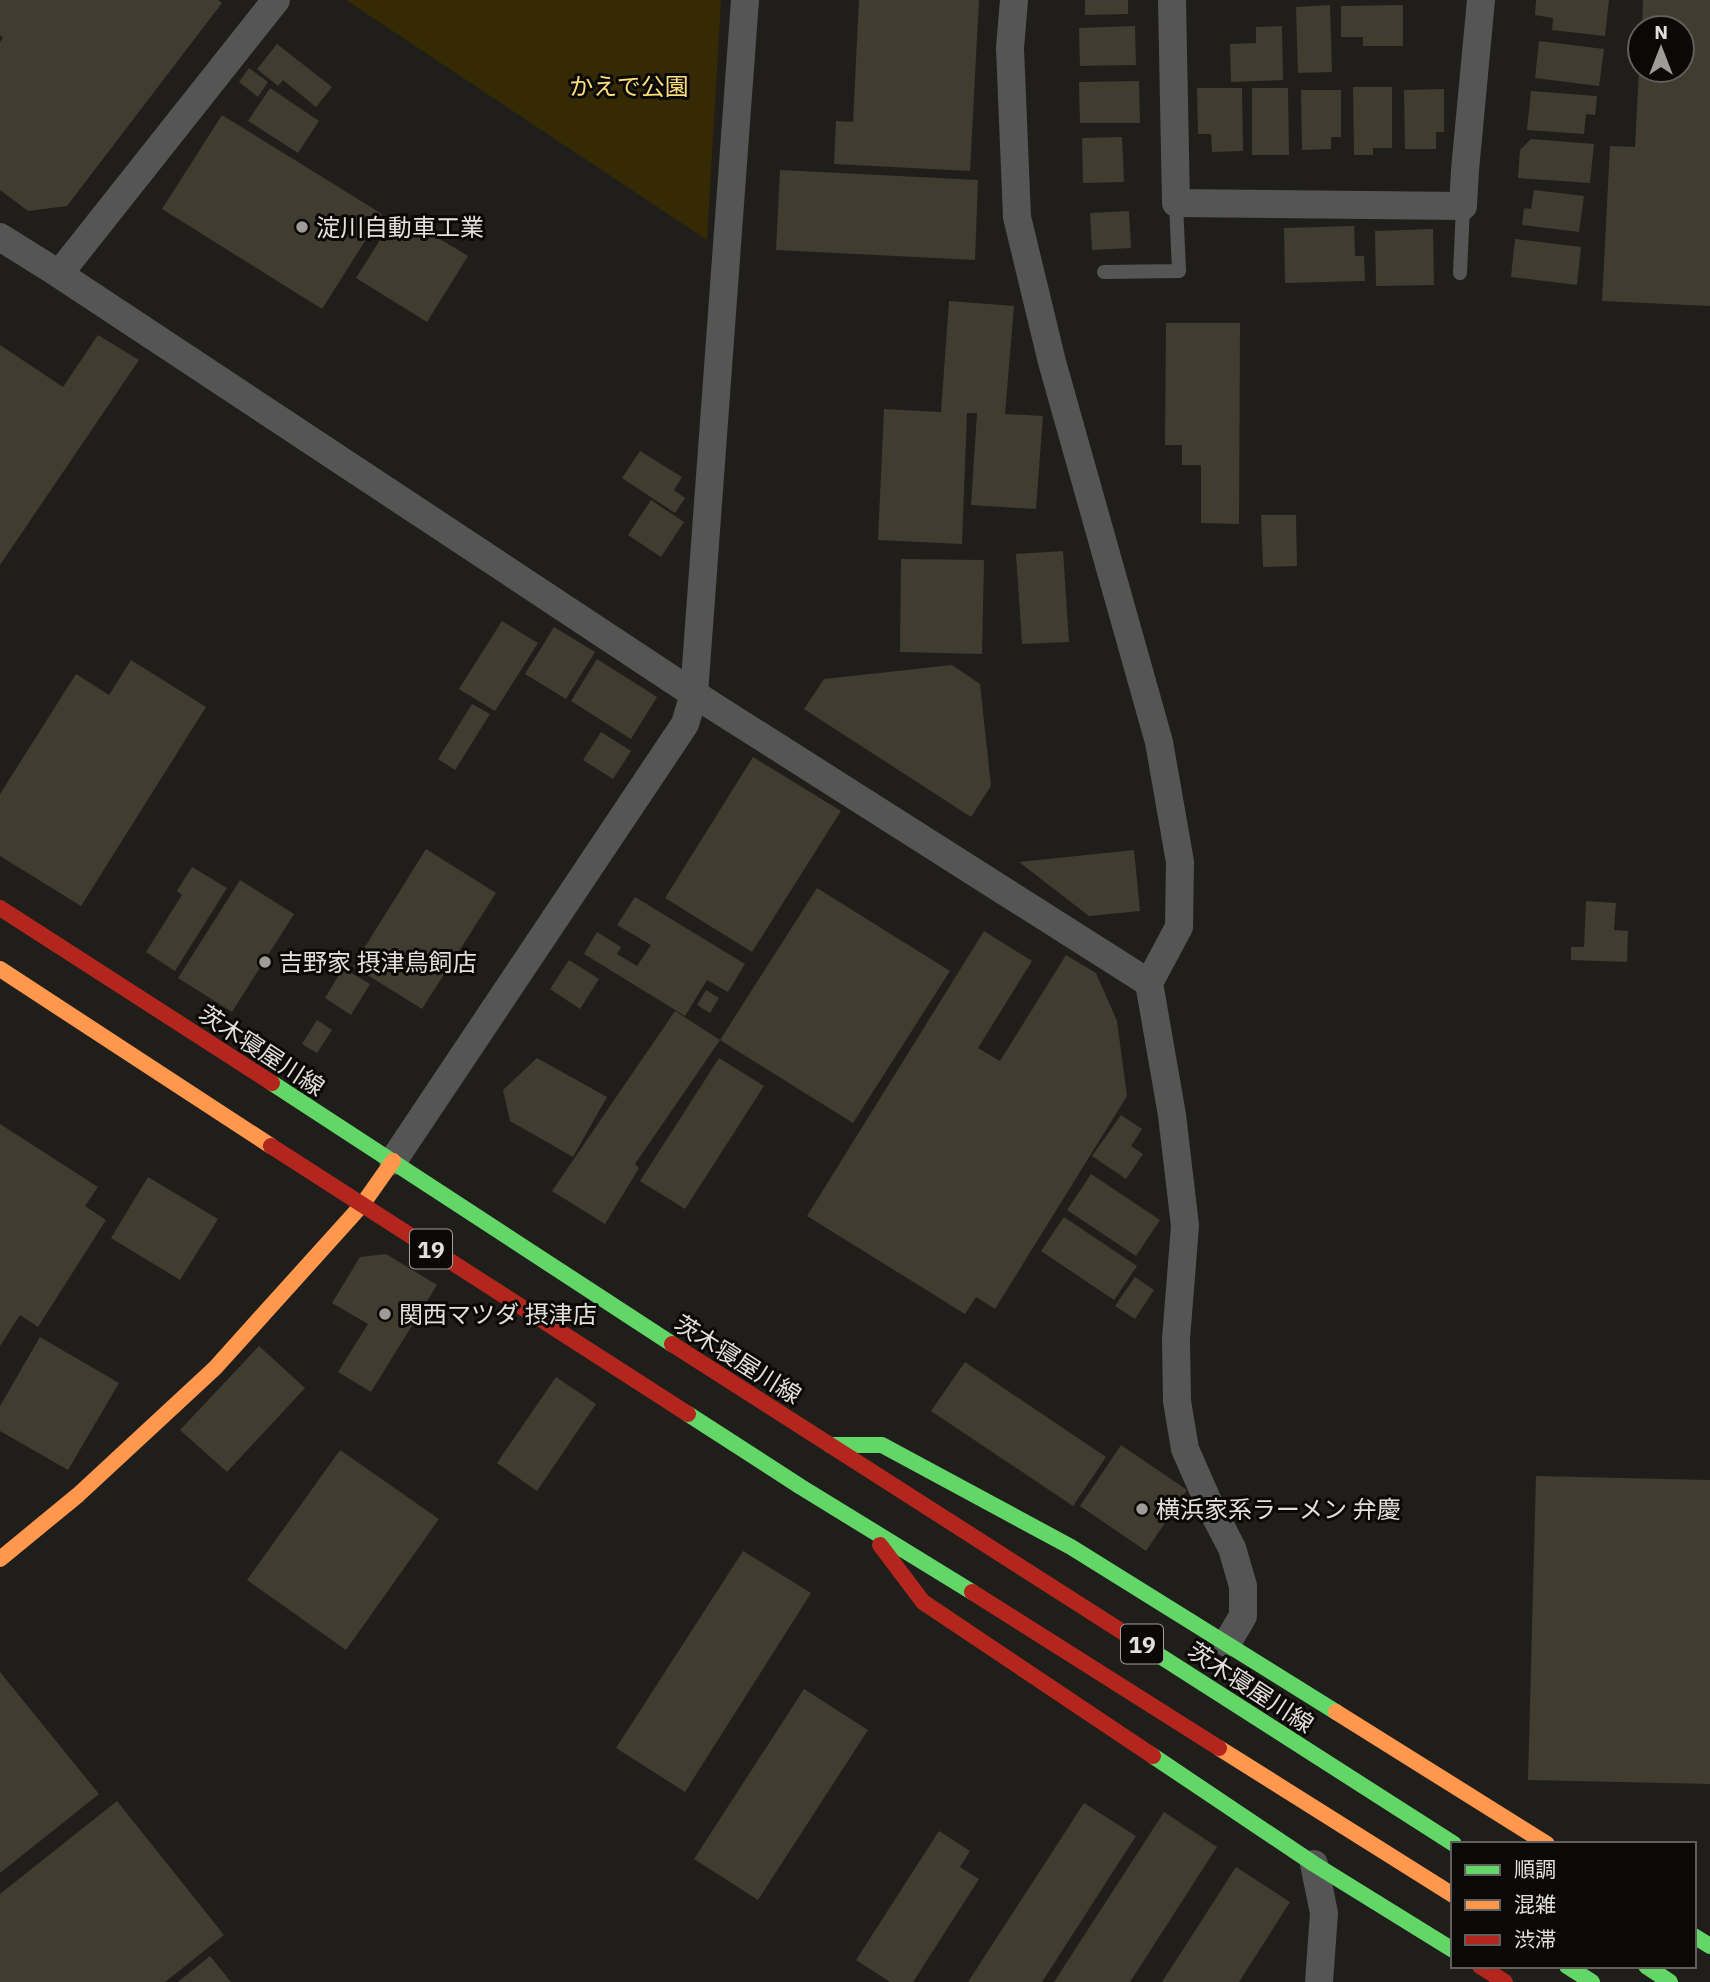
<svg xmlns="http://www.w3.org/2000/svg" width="1710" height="1982" font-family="'IBM Plex Sans','Noto Sans JP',sans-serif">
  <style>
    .green { fill: #352a04 }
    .building { fill: #403c2f }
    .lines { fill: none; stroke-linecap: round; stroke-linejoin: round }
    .lane { stroke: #555; stroke-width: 14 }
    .street { stroke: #555; stroke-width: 28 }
    .fast { stroke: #63d668; stroke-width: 16 }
    .slow { stroke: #ff974d; stroke-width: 16 }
    .jam { stroke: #b3261e; stroke-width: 16 }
    .poi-dot { fill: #9d9c97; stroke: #0a0907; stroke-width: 2.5 }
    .labels { text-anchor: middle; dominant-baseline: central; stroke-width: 6; stroke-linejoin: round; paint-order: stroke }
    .shield { fill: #0a0907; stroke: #a0a09b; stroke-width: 2 }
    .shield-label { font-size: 23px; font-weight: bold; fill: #e1e0db }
    .park-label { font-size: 24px; fill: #fddf79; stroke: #0a0907 }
    .poi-label { font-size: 24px; fill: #e1e0db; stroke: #0a0907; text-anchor: start }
    .street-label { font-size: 24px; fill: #e1e0db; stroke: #0a0907 }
  </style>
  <rect width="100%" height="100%" fill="#1f1e1a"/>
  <polygon class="green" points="346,0 721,0 707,240"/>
  <g class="building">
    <polygon points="0,0 218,0 222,3 67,206 28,211 0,190 0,42 3,38 0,35"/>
    <polygon points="859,0 979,0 970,171 834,164 836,121 853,122"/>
    <polygon points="1085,0 1128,0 1128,14 1085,15"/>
    <polygon points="1536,0 1609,0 1605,36 1552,30 1553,18 1535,15"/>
    <polygon points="1643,0 1710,0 1710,306 1602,301 1610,146 1635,147 1639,70 1682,70 1682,28 1642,28"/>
    <polygon points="1330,5 1332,72 1298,73 1296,7"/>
    <polygon points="1403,5 1403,46 1363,46 1363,37 1341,37 1341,6"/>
    <polygon points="1135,26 1136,65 1080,66 1079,28"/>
    <polygon points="1282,26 1283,80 1231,82 1230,44 1256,43 1256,27"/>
    <polygon points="1539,41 1604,49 1599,86 1535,78"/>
    <polygon points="277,44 332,87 316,107 283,80 278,86 257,69"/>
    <polygon points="249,68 268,82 258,97 239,82"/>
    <polygon points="1139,81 1140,123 1080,123 1079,82"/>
    <polygon points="1353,87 1392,87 1392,148 1373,148 1373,155 1354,155"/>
    <polygon points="270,88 319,121 298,153 248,121"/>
    <polygon points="1197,88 1242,88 1243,151 1212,152 1211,134 1198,134"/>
    <polygon points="1252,88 1288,88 1289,155 1252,155"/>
    <polygon points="1444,89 1444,132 1436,132 1436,149 1405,149 1404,90"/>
    <polygon points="1301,90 1341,90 1341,137 1331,137 1331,149 1302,150"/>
    <polygon points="1531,91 1597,96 1595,115 1586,114 1584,134 1527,130"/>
    <polygon points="222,115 382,214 322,309 162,209"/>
    <polygon points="1122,137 1124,182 1083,183 1082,138"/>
    <polygon points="1531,139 1594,144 1590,183 1518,178 1520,150"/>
    <polygon points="780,170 978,180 975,260 776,250"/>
    <polygon points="1534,190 1584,196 1579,232 1522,225 1524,208 1531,209"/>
    <polygon points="1129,211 1131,248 1092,250 1090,213"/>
    <polygon points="397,213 468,256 427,322 356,278"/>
    <polygon points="1354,226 1355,256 1364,256 1365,281 1285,283 1284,228"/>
    <polygon points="1433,229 1434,285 1376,286 1375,231"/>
    <polygon points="1515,239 1581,247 1577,285 1511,277"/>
    <polygon points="949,301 1014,306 1005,414 1043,416 1036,509 971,505 977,413 967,413 962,544 878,540 884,409 941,412"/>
    <polygon points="1166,323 1240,323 1239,524 1201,523 1201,465 1182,465 1182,445 1165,445"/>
    <polygon points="98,335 139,360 0,565 0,345 63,387"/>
    <polygon points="640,451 682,477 674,490 685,498 675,513 622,478"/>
    <polygon points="651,500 684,522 661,557 628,535"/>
    <polygon points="1261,515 1296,515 1297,566 1263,567"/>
    <polygon points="1063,551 1069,642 1022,644 1016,554"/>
    <polygon points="901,559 984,560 982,654 900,652"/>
    <polygon points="502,621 538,643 495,711 459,689"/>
    <polygon points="554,627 595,652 566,699 525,674"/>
    <polygon points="597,659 657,697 631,739 571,701"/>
    <polygon points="131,660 206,707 81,906 0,856 0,794 76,674 109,695"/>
    <polygon points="952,665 980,684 991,786 971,817 804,709 824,679"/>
    <polygon points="472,704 490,714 455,770 438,759"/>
    <polygon points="601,732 631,751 613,779 583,760"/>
    <polygon points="753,757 841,811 752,952 665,898"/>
    <polygon points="426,849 496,893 422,1009 353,966"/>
    <polygon points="1134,850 1140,911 1089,916 1019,862"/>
    <polygon points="192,867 227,888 175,971 146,952 182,895 177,891"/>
    <polygon points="240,880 294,914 232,1012 178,978"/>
    <polygon points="817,888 950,971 853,1123 720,1040"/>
    <polygon points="635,897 745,964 728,992 707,980 685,1016 584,954 597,932 621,947 617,954 637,966 651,945 617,925"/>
    <polygon points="1586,901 1616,903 1614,930 1628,931 1627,962 1571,960 1571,947 1584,947"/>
    <polygon points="984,931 1032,961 978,1048 1000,1061 1066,955 1096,973 1117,1021 1127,1096 995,1309 976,1297 965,1314 807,1216"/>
    <polygon points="569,960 599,979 580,1009 550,989"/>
    <polygon points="343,968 370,984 351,1015 325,998"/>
    <polygon points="706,990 719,998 710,1013 697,1005"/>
    <polygon points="675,1011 720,1040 635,1164 639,1168 605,1224 552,1191"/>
    <polygon points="317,1020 332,1030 317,1053 302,1044"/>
    <polygon points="537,1058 607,1097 573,1157 510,1121 503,1090"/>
    <polygon points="719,1058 764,1086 685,1209 640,1181"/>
    <polygon points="1121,1115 1142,1129 1131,1146 1143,1154 1126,1179 1092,1156"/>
    <polygon points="0,1124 98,1187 85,1206 106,1220 38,1327 20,1315 0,1346"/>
    <polygon points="1091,1174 1160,1220 1136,1256 1067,1210"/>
    <polygon points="148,1177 218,1219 180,1280 111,1238"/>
    <polygon points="1064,1217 1137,1266 1114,1300 1041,1251"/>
    <polygon points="386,1254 437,1285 371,1392 338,1372 368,1324 332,1303 360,1257"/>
    <polygon points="1135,1277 1154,1290 1135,1319 1115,1306"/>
    <polygon points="40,1337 119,1383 68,1470 0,1431 0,1406"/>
    <polygon points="259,1346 305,1388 227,1472 180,1430"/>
    <polygon points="965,1362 1106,1457 1073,1506 931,1411"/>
    <polygon points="556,1377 596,1404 537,1491 497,1463"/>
    <polygon points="1121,1445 1187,1490 1146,1551 1080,1506"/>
    <polygon points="340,1450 439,1519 346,1650 247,1580"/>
    <polygon points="1536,1476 1710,1480 1710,1784 1528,1780"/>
    <polygon points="743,1551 811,1593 685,1792 616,1748"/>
    <polygon points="0,1672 99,1794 0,1873"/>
    <polygon points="804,1689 868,1730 758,1900 694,1859"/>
    <polygon points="117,1801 224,1935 165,1982 0,1982 0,1894"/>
    <polygon points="1084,1803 1136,1836 1042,1982 968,1982"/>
    <polygon points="1164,1812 1217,1847 1130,1982 1054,1982"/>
    <polygon points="939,1831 970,1851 960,1867 979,1879 913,1982 890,1982 856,1960"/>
    <polygon points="1236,1867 1290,1902 1239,1982 1162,1982"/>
    <polygon points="210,1956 231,1982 178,1982"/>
  </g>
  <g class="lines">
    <g class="lane">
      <polyline points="1104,272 1179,271 1176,203"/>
      <polyline points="1460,273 1463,206"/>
    </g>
    <g class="street">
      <polyline points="1014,0 1010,48 1017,217 1052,362 1159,742 1180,862 1179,927 1149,983 1172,1115 1185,1226 1176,1339 1177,1401 1185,1449 1210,1506 1232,1548 1243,1586 1243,1616 1227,1643"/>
      <polyline points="1172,0 1176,203 1463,206 1465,170 1481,0"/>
      <polyline points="0,237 59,274 694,694 1149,983"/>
      <polyline points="59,274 276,0"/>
      <polyline points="393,1161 685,724 694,694 745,0"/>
      <polyline points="1314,1864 1324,1913 1319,1982"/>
    </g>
    <g class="fast">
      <polyline points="272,1083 672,1344"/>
      <polyline points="688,1414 801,1487 972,1592"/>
      <polyline points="830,1445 882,1445 1071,1547 1336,1712"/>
      <polyline points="1146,1647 1454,1844"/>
      <polyline points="1153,1756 1314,1864 1453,1950"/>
      <polyline points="1694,1936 1710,1946"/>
      <polyline points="1567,1966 1592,1982"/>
      <polyline points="1646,1966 1670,1982"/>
    </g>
    <g class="slow">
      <polyline points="0,969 271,1146"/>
      <polyline points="0,1559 78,1495 215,1368 362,1205 393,1161"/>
      <polyline points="1336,1712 1547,1844"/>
      <polyline points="1219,1748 1453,1895"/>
    </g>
    <g class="jam">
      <polyline points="0,908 272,1083"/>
      <polyline points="271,1146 688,1414"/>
      <polyline points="672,1344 1146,1647"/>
      <polyline points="880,1545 923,1602 1153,1756"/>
      <polyline points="972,1592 1219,1748"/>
      <polyline points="1480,1966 1505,1982"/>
    </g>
  </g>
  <g class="poi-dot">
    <circle cx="302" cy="227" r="7"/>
    <circle cx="265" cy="962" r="7"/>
    <circle cx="385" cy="1314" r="7"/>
    <circle cx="1142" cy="1509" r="7"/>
  </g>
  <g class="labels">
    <g class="shield">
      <rect x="410" y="1229.5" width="42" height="39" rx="5"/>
      <rect x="1121" y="1624.5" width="42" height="39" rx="5"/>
    </g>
    <g class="shield-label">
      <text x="431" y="1249">19</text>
      <text x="1142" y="1644">19</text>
    </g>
    <g class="park-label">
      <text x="629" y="86">かえで公園</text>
    </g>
    <g class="poi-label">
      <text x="316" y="227">淀川自動車工業</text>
      <text x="279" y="962">吉野家 摂津鳥飼店</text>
      <text x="399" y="1314">関西マツダ 摂津店</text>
      <text x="1156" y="1509">横浜家系ラーメン 弁慶</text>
    </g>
    <g class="street-label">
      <text transform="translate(262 1050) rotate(33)">茨木寝屋川線</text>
      <text transform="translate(738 1359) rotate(32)">茨木寝屋川線</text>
      <text transform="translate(1251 1687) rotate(33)">茨木寝屋川線</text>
    </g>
  </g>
  <rect x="1451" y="1842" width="245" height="126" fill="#0a0907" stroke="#605f5c" stroke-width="2"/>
  <rect x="1465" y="1865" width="35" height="10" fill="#63d668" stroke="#605f5c" stroke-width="2"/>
  <text x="1514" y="1877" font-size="21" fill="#e1e0db">順調</text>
  <rect x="1465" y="1900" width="35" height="10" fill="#ff974d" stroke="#605f5c" stroke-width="2"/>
  <text x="1514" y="1912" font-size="21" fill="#e1e0db">混雑</text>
  <rect x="1465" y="1935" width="35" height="10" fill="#b3261e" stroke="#605f5c" stroke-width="2"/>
  <text x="1514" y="1947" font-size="21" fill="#e1e0db">渋滞</text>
  <g transform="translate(1661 49)"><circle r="33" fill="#0a0907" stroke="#605f5c" stroke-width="2"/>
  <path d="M0-5L12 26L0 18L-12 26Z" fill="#9d9c97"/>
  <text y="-10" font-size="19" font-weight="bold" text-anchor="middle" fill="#e1e0db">N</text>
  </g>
</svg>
